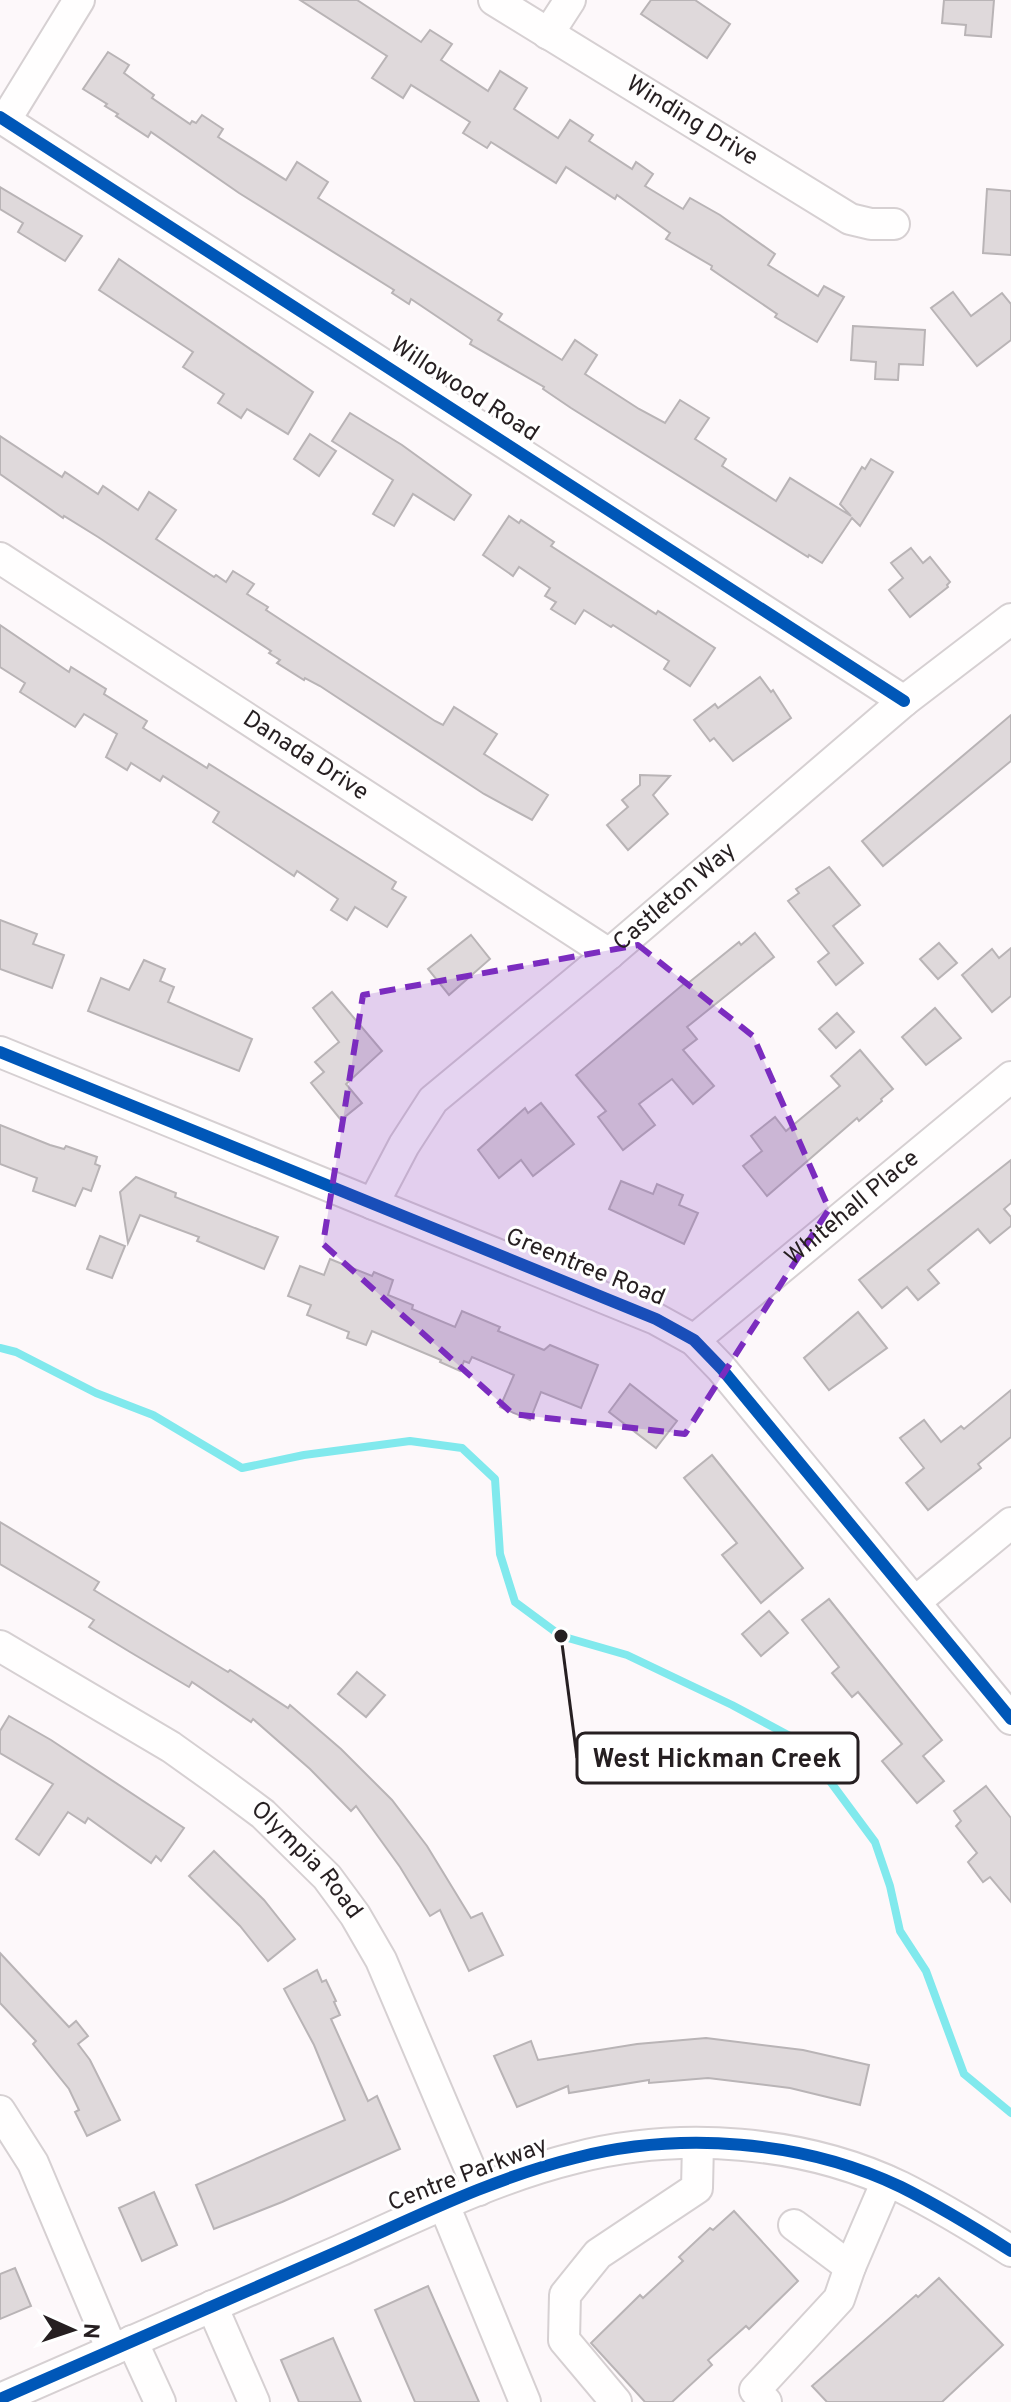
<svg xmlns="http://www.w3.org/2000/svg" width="1011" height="2402" font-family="Overpass,sans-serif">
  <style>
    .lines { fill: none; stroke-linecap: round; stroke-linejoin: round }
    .stream { stroke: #81e9ed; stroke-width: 8 }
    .building { fill: #dfd9db; stroke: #b9b4b6; stroke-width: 2 }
    .minor-casing { stroke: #d6d0d2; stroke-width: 34 }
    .minor { stroke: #fffefe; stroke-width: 30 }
    .cycleway-casing { stroke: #fff; stroke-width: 17 }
    .cycleway { stroke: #0057b8; stroke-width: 12 }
    .marked { fill: #7b2cbf; fill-opacity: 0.2; stroke: #7b2cbf; stroke-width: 6; stroke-dasharray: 16 10; stroke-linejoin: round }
    .labels { text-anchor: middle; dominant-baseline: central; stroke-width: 6; stroke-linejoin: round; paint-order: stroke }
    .street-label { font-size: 24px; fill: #261f21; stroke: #fff }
    .leader { fill: none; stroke: #261f21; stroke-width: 3 }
    .callout-dot { fill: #261f21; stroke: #fff; stroke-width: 3 }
    .callout { fill: #fff; stroke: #261f21; stroke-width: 3 }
    .callout-label { font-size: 26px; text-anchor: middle; font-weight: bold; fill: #261f21 }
  </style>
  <rect width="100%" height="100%" fill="#fdf8fa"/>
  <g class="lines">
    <polyline class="stream" points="0,1348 16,1352 96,1393 153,1415 242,1468 304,1455 410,1441 462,1448 495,1479 500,1554 515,1602 561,1636 627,1655 732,1705 801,1742 875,1842 890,1886 900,1931 926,1971 964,2074 1011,2113"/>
  </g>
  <g class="building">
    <polygon points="300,0 357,0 421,42 430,30 452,44 441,60 488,91 500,71 527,88 514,109 558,138 570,120 593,135 589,141 632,169 636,162 653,174 645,186 683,209 690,198 720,215 775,254 768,265 818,296 824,286 844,297 817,342 775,317 777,314 711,269 712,266 666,239 670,233 617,195 615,199 566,167 556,183 491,142 487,148 463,133 470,122 411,85 403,98 372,78 387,56"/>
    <polygon points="651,0 695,0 730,24 707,58 641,14"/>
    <polygon points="944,0 994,0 991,37 965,35 966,25 942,23"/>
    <polygon points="108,52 129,65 124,73 154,95 152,98 190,124 192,121 196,123 202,115 223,129 218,137 286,180 297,162 328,182 318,198 502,314 498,320 562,360 575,340 597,355 585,374 639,409 665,423 680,400 709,418 695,439 726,459 722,466 776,501 790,478 851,516 840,504 862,467 865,469 871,459 893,472 860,526 852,518 822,563 809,555 808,557 571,408 543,389 544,387 470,344 472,340 411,299 409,304 392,293 394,290 239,193 151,132 148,137 116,116 118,114 105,106 107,104 83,89"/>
    <polygon points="0,187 82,236 65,261 18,232 23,223 0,209"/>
    <polygon points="987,189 1011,191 1011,255 983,253"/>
    <polygon points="119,259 313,392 288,434 247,409 241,418 218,403 224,394 183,367 193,352 99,290"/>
    <polygon points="953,292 971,316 1002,293 1011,304 1011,340 977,366 931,308"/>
    <polygon points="853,326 925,330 923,365 899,364 898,380 875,379 876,362 851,360"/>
    <polygon points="350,413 402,445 471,495 454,520 413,494 394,526 373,514 393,480 332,441"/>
    <polygon points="310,434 336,451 319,476 294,459"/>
    <polygon points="0,436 62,477 65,472 98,494 103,486 138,510 149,492 176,510 156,539 214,577 216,575 226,582 233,571 254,584 247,594 268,607 266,610 435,721 443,725 454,707 497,734 484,754 548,795 532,820 484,794 320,686 305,678 304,680 277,663 280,660 269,653 271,651 98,537 64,516 63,518 0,474"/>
    <polygon points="509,516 519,523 521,520 554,542 551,546 656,614 658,611 715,648 690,686 664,669 669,661 613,625 611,627 584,610 575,624 551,609 556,602 545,596 550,588 519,567 513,576 483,555"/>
    <polygon points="911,548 923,563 930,557 950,582 947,585 948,587 910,617 889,590 903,578 891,563"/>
    <polygon points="0,625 69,672 71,667 106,689 104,694 147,721 143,728 207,768 209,764 396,882 392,889 406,897 387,927 355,907 347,920 331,910 338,899 297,871 294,876 213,822 219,812 163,776 160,781 131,763 127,770 106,757 117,734 84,714 75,727 20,692 25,683 0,667"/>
    <polygon points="760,677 771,692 773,690 791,718 733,761 714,738 710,741 694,720 715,704 718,708"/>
    <polygon points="1011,715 1011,761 883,866 862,841"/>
    <polygon points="640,775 670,776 653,795 668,814 628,850 607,825 628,807 622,800 640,785"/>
    <polygon points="829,867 860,905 833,926 863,963 836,985 818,962 829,953 788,901 799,893 796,889"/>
    <polygon points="0,920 37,934 33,944 64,955 52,988 0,969"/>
    <polygon points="755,933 774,957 687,1027 697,1039 683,1050 714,1086 693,1104 672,1079 639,1104 655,1125 623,1150 598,1117 606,1111 576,1075 686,982 687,984 739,942 741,945"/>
    <polygon points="471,935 490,959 449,995 428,969"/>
    <polygon points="939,943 957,963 938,979 920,959"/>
    <polygon points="1011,948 1011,996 992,1012 962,975 992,949 999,958"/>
    <polygon points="144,960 165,969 160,981 174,987 168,1002 252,1039 239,1071 88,1011 101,978 129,990"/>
    <polygon points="332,992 382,1051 346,1084 362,1103 341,1120 311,1083 324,1072 315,1062 339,1042 313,1008"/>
    <polygon points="935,1008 961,1038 926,1065 902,1037"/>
    <polygon points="837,1013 854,1032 836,1048 819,1029"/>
    <polygon points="860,1050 893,1089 881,1099 882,1101 859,1121 857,1118 767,1196 743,1166 762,1151 751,1136 775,1117 786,1131 840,1086 831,1076"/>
    <polygon points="541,1103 574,1144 533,1176 521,1160 499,1178 478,1150 525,1108 528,1113"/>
    <polygon points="0,1125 50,1145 64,1149 66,1146 97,1157 95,1164 100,1166 91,1191 83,1188 75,1206 33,1191 37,1178 0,1164"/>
    <polygon points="1011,1160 1011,1203 1004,1209 1011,1217 1011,1226 990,1243 978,1229 928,1270 939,1283 918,1300 907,1287 882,1308 859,1280"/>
    <polygon points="136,1177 176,1193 175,1197 278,1237 264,1269 197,1241 199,1237 140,1215 128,1243 120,1192"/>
    <polygon points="621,1181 653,1194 657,1184 683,1195 679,1205 698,1213 684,1244 609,1209"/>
    <polygon points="100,1236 125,1246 112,1278 87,1269"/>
    <polygon points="330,1259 372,1276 374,1272 393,1280 388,1295 413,1305 412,1309 455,1327 462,1311 500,1327 498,1331 544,1350 550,1345 598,1365 581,1408 541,1392 530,1420 500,1407 514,1375 472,1357 469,1363 464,1361 460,1371 440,1362 441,1360 372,1331 366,1345 347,1338 349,1332 307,1315 311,1305 288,1296 300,1266 324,1275"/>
    <polygon points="858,1312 887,1348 829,1390 804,1358"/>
    <polygon points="630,1384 677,1421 656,1448 609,1412"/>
    <polygon points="1011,1390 1011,1437 978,1464 981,1468 928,1510 906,1483 924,1468 900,1438 924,1420 941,1442 961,1426 964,1429"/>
    <polygon points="712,1455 803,1568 761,1603 722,1555 737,1543 684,1478"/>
    <polygon points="0,1522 99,1582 94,1590 228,1672 230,1670 288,1708 290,1705 341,1749 392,1800 427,1846 471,1918 482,1913 503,1955 469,1971 440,1910 430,1916 400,1867 356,1806 351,1811 310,1769 253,1719 251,1722 192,1682 189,1687 130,1652 89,1627 94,1620 0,1564"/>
    <polygon points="829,1599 942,1740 923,1756 944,1781 917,1803 882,1761 902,1744 858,1692 852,1697 832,1673 839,1667 802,1620"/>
    <polygon points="769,1611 788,1633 761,1656 742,1634"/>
    <polygon points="357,1672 385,1695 366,1717 338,1694"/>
    <polygon points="9,1716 51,1740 184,1828 161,1861 156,1856 151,1863 88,1818 85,1823 68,1812 39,1855 16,1839 53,1784 0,1753 0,1731"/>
    <polygon points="986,1786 1011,1818 1011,1902 990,1877 983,1882 968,1862 977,1853 956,1826 961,1821 954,1811"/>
    <polygon points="214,1851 264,1900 295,1939 268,1961 240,1926 189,1876"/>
    <polygon points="0,1953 69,2027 76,2021 88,2036 78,2044 90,2060 120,2120 87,2136 75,2112 79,2110 69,2089 33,2044 36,2041 0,2003"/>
    <polygon points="317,1970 322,1982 326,1980 336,2001 334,2002 340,2015 331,2019 368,2101 377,2096 400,2149 282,2202 214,2229 196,2185 345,2120 314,2045 284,1989"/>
    <polygon points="706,2038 803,2050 869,2065 860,2105 790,2088 708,2078 649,2083 649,2080 569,2093 568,2086 517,2107 494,2056 531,2041 538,2060 637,2044"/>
    <polygon points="154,2192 177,2245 142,2261 119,2208"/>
    <polygon points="734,2211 798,2281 749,2329 746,2326 708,2360 712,2365 672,2402 645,2402 591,2343 640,2295 643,2298 683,2261 679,2257 710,2228 713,2230"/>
    <polygon points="15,2268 31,2306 0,2319 0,2274"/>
    <polygon points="939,2278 1003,2345 942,2402 827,2402 812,2386 916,2295 918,2297"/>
    <polygon points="428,2286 479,2402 415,2402 375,2310"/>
    <polygon points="333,2338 361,2402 299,2402 281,2360"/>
  </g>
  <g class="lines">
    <g class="minor-casing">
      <g id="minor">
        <path id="s1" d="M494 0 850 219 871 224H894"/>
        <polyline points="548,34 570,0"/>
        <polyline points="0,117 904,701"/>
        <polyline points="6,119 79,0"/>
        <path id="s2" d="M0 558 609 954"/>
        <polyline points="0,1052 656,1319 694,1340 721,1368 1011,1719"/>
        <path id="s3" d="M373 1204 404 1145 433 1100 609 954 904 701 1011 619"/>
        <path id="s4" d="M694 1340 1011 1077"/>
        <polyline points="915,1602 1011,1523"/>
        <path id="s5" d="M0 1646 171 1747 220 1782 263 1814 327 1877 355 1915 381 1960 479 2190"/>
        <polyline points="0,2111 33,2163 112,2350"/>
        <polyline points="444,2205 525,2402"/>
        <polyline points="794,2225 850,2267"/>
        <polyline points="212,2306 254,2402"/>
        <polyline points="132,2341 160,2402"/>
        <path d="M0 2399C113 2350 226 2300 339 2251 416 2217 493 2178 575 2158 680 2131 803 2140 901 2187 939 2206 975 2228 1011 2251"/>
        <polyline points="616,2402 564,2340 565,2295 598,2254 697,2188 698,2143"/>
        <polyline points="766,2402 755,2390 839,2299 850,2267 887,2181"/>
      </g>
    </g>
    <use href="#minor" class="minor"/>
    <g class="cycleway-casing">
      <g id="cycleway">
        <polyline points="0,117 904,701"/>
        <polyline points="0,1052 656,1319 694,1340 721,1368 1011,1719"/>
        <path d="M0 2399C113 2350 226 2300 339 2251 416 2217 493 2178 575 2158 680 2131 803 2140 901 2187 939 2206 975 2228 1011 2251"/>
      </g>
    </g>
    <use href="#cycleway" class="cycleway"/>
  </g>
  <path class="marked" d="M638 945 753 1036 829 1209 685 1434 513 1414 323 1244 363 995Z"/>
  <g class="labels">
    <g class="street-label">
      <text stroke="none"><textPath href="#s1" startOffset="232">Winding Drive</textPath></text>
      <text transform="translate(464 390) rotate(33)">Willowood Road</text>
      <text stroke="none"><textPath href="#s2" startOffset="364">Danada Drive</textPath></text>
      <text stroke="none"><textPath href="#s3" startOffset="436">Castleton Way</textPath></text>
      <text stroke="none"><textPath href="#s4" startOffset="206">Whitehall Place</textPath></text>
      <text transform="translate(585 1268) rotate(22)">Greentree Road</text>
      <text stroke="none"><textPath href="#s5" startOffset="376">Olympia Road</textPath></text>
      <text transform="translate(468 2175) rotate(-21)">Centre Parkway</text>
    </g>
  </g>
  <path class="leader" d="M561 1636L577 1758"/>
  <circle class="callout-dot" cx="561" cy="1636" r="8"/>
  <rect class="callout" x="577" y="1733" width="281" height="50" rx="8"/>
  <g class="callout-label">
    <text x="717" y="1767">West Hickman Creek</text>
  </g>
  <g transform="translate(72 2330) rotate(93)" stroke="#ffffff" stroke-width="6" paint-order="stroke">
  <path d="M0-6L14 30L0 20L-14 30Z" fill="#261f21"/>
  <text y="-12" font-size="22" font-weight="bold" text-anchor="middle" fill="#261f21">N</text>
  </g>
</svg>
